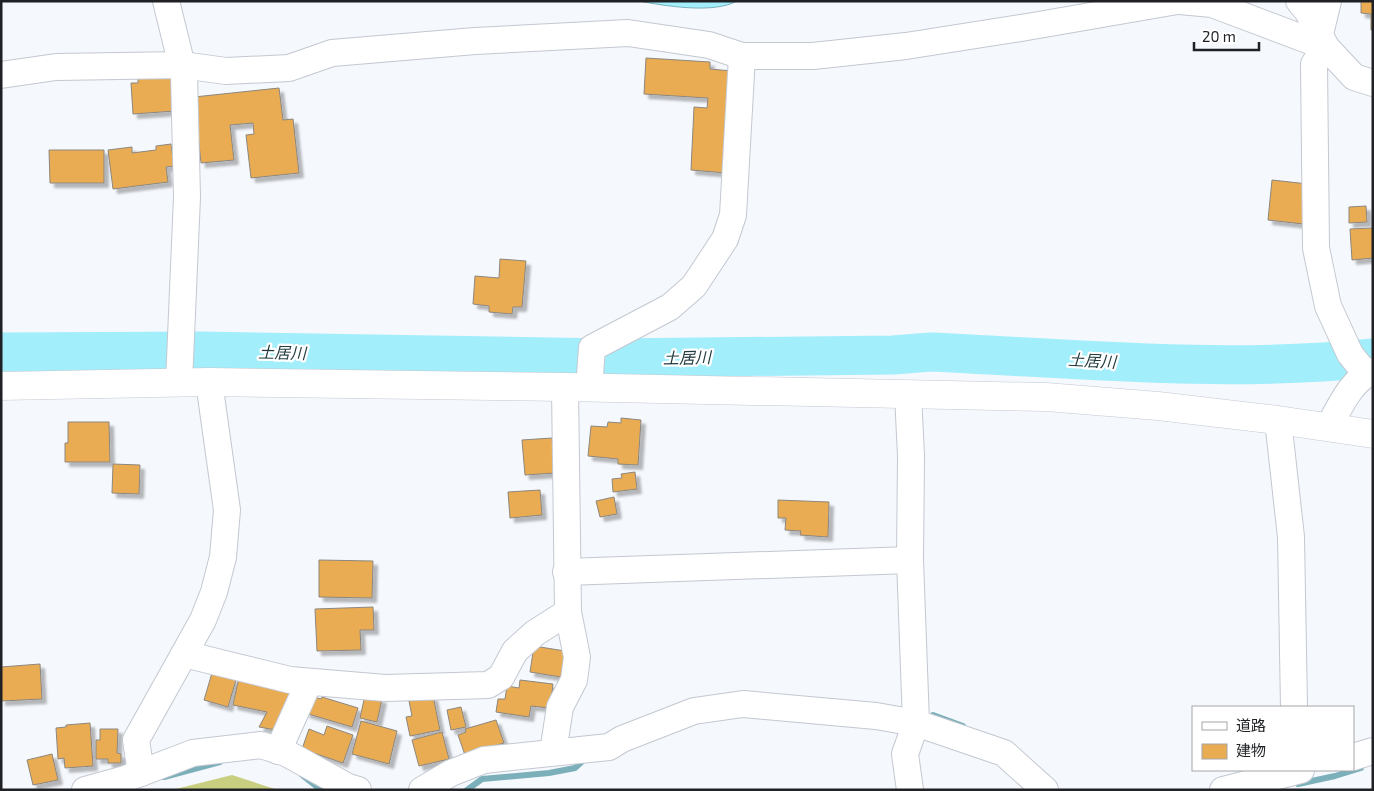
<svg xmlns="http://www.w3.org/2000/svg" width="1374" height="791" font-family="'Exo 2','Noto Sans JP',sans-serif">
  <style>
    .green { fill: #c8cf80 }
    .water { fill: #a2eefb; stroke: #7bb0ba }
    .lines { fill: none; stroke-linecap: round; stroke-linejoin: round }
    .stream { stroke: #7bb0ba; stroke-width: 6 }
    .river { stroke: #a2eefb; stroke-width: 39 }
    .building { fill: #eaac52; stroke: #8c867e; filter: url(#shadow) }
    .minor-casing { stroke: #c3c8d1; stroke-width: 28 }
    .tertiary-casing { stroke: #c3c8d1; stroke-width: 29 }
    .minor { stroke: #fff; stroke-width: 26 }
    .tertiary { stroke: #fff; stroke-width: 28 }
    .labels { text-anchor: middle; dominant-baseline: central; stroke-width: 4.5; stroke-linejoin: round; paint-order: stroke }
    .water-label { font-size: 16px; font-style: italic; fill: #233c40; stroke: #fff }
  </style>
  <defs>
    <filter id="shadow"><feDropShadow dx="4.5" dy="4.5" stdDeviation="1" flood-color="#0004"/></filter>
  </defs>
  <rect width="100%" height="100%" fill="#f5f8fd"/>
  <polygon class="green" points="232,775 278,790 172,790"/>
  <path class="water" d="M639 1H737C714 14 665 6 639 1Z"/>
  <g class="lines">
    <g class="stream">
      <polyline points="933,715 963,726"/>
      <polyline points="302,775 321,790"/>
      <polyline points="164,777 220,762"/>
      <polyline points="1298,784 1335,776 1361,768"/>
      <polyline points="467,790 482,779 549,773 575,768 587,757"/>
    </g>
    <path class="river" d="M1 352 202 351 610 358 893 355 931 352C1078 359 1226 373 1373 358"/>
  </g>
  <g class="building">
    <polygon points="1361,1 1373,1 1373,30 1371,30 1371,14 1361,13"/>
    <polygon points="646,58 710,62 710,69 732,71 727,173 691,170 694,107 707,108 708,98 644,94"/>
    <polygon points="172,75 175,111 133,114 131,83 138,83 138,77"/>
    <polygon points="279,88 283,120 293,119 299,173 251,178 246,135 254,134 253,123 230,125 234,160 201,163 194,97"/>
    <polygon points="171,144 174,166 166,167 168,182 113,189 108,150 132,147 132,153 156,150 156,146"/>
    <polygon points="49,150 104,150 104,183 50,183"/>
    <polygon points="1272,180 1308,184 1303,224 1268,220"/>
    <polygon points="1366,206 1367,222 1349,223 1349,207"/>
    <polygon points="1373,228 1373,258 1352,260 1350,229"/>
    <polygon points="500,259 526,261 522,307 513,307 512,314 489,312 489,306 473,304 475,276 499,278"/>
    <polygon points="621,418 641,420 638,465 618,464 618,459 588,456 591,426 607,427 608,422 621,423"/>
    <polygon points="68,422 109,422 110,462 65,462 65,443 68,443"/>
    <polygon points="552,438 555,473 525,475 522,440"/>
    <polygon points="113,464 140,465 139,494 112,493"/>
    <polygon points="635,472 637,489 613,492 612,479 622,478 621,474"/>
    <polygon points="540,490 542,515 510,518 508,492"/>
    <polygon points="614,497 617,514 600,517 596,501"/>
    <polygon points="778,500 829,502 828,537 800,535 801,531 785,530 786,518 778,518"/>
    <polygon points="319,560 373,561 372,598 319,597"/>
    <polygon points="373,607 374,630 360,630 361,650 317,651 315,609"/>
    <polygon points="534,646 565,651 561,677 530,672"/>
    <polygon points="40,664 42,699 1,701 1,667"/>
    <polygon points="212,673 236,680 228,707 204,700"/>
    <polygon points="239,677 295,687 276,730 259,727 267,712 233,705"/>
    <polygon points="520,680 553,684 550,708 531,706 529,717 496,712 498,699 505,699 507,686 519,688"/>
    <polygon points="365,695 382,699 377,722 360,718"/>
    <polygon points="310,696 321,699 322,697 358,708 352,727 305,713"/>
    <polygon points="433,696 440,730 410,736 406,717 412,716 409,701"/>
    <polygon points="461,707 466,727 451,730 447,710"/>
    <polygon points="496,720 504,743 465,755 458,735 466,732 465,729"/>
    <polygon points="361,721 397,731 389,764 352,754"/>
    <polygon points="90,723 93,766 65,768 64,758 58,759 56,728 66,727 66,725"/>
    <polygon points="327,726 353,735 343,763 302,749 309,729 324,735"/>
    <polygon points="100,729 118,729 117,753 121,754 121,763 108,763 108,759 96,759 96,740 100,740"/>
    <polygon points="442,732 449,759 419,766 412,740"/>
    <polygon points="52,754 58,780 33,785 27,760"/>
  </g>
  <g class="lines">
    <g class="minor-casing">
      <g id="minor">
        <polyline points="166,1 184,74 187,197 179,383"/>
        <polyline points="1180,1 1212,4 1326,47 1314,64 1316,248 1328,306 1350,354 1366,374"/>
        <polyline points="1299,1 1308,12 1326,47 1354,77 1373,83"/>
        <polyline points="1320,34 1328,1"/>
        <polyline points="1,75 56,67 182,65 226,71 289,68 332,53 475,41 628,33 709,45 742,56 813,56 906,46 1027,27 1177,1"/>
        <polyline points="589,388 592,348 670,307 694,286 725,239 733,215 742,56"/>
        <polyline points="908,394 911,456 910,560 916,723 905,754 910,790"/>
        <polyline points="1278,420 1291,537 1294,707"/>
        <path d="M1329 426C1340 407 1351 380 1373 371"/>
        <polyline points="566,572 910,560"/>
        <polyline points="184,654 290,680 385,688 488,685 501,677 515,651 535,633 568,612 565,387"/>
        <polyline points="278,751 309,682"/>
        <polyline points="553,752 560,707 574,680 577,657 568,612"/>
        <polyline points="1353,757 1373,751"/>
        <polyline points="141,773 136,740 203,620 214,592 223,557 227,510 209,382"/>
        <polyline points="85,790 125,779 193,753 261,745 286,753 348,787 358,790"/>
        <polyline points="422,790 451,773 484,760 609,747 622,739 694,711 743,704 876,716 916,723 1004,753 1045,790"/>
        <polyline points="1223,790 1301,770"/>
      </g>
    </g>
    <g class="tertiary-casing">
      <polyline id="tertiary" points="1,386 209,382 565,387 1046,397 1158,406 1278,420 1373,434"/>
    </g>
    <use href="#minor" class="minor"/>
    <use href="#tertiary" class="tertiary"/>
  </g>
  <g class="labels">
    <g class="water-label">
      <text transform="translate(282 352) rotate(1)">土居川</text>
      <text transform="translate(687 357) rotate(-1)">土居川</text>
      <text transform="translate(1092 360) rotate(3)">土居川</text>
    </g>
  </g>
  <rect width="1374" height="791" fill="none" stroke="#1f2124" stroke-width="5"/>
  <rect x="1192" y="706" width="162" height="65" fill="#ffffff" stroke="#a5a6a7"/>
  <rect x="1202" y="722" width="25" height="8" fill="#ffffff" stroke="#a5a6a7"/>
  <text x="1236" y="731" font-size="15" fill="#1f2124">道路</text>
  <rect x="1202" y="744" width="25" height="15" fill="#eaac52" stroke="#a5a6a7"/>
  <text x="1236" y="756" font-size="15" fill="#1f2124">建物</text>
  <path d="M1194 42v8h65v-8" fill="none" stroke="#1f2124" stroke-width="2.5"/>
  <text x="1202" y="42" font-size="15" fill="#1f2124" stroke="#ffffff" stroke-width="4" paint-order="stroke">20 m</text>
</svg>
